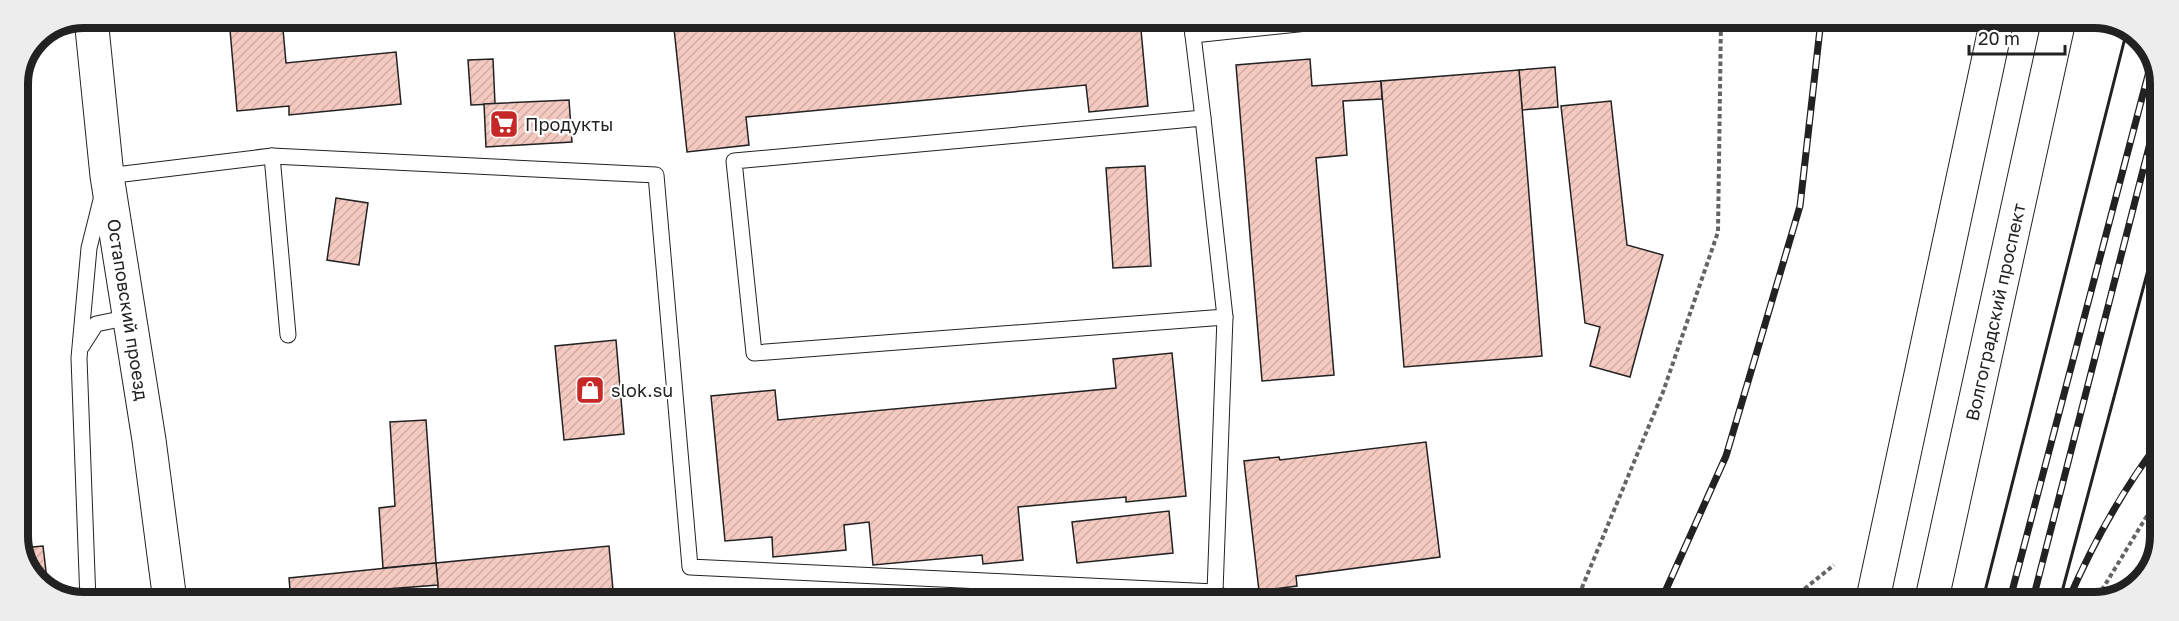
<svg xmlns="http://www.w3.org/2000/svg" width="2179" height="621" font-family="'Golos Text',sans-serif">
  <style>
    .building { fill: url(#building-hatch); stroke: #222; stroke-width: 1.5 }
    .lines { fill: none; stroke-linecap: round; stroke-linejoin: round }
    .lane-casing { stroke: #222; stroke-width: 17 }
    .primary-casing { stroke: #222; stroke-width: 35 }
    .path { stroke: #646464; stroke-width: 4; stroke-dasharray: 4.5 3; stroke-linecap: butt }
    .lane { stroke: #fff; stroke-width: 15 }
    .primary { stroke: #fff; stroke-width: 33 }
    .rail-casing { stroke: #222; stroke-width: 7 }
    .rail { stroke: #fff; stroke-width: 4.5; stroke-dasharray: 14; stroke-linecap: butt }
    .wall { stroke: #222; stroke-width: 3 }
    .labels { text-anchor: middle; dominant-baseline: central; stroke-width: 4.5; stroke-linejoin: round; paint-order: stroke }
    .poi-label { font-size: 18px; fill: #222; stroke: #fff; text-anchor: start }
    .street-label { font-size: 18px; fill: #222; stroke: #fff }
    .rim { fill: none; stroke: #222; stroke-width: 8 }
  </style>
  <defs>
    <pattern id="building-hatch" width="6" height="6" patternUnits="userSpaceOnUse" patternTransform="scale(1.5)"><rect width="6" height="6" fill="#f3c9c0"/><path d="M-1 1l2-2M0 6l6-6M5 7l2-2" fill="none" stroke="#d0aca5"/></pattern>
  </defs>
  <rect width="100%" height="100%" fill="#fff"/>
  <g class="building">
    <polygon points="229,18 282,18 286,63 396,52 401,104 289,115 289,106 237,111"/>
    <polygon points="673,19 1140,19 1148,106 1089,112 1086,85 746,117 749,145 687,152"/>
    <polygon points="493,59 495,104 471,105 468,60"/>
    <polygon points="1310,59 1312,86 1381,81 1382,99 1343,101 1347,155 1316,158 1334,375 1262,381 1236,65"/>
    <polygon points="1555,67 1558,107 1522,110 1519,70"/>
    <polygon points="1519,70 1542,356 1404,367 1381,81"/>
    <polygon points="569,100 572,142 486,147 484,104"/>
    <polygon points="1611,101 1627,245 1663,255 1630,377 1590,366 1600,327 1585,323 1561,106"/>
    <polygon points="1145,166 1151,266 1113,268 1106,168"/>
    <polygon points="336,198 368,203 359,265 327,260"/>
    <polygon points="616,340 624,434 564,440 555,346"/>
    <polygon points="1172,353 1186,496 1126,502 1126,497 1018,507 1023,560 983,564 982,555 873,565 869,522 844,525 846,550 773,557 772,537 725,541 711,396 775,390 778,420 1116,388 1113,359"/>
    <polygon points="426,420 436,563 383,568 379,508 395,506 390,422"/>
    <polygon points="1426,442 1440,557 1296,576 1297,586 1259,591 1244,461 1279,457 1280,460"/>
    <polygon points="1169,511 1173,553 1077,563 1072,522"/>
    <polygon points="43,546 48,588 34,580 21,548"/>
    <polygon points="609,546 614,601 439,601 436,563"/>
    <polygon points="436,563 438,585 387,589 389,601 291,601 289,578"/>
  </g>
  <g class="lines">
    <g class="lane-casing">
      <g id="lane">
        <polyline points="307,18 308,18"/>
        <polyline points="1191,19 1203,118"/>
        <polyline points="1193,35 1345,19"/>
        <polygon points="1203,118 1225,317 754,353 734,161"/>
        <polyline points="272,156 288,335"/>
        <polyline points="82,346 96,324 130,317"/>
        <polyline points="1215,592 1225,317"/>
        <polyline points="88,601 79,358 89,248 107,176 272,156 656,175 690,567 1215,592 1231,602"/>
      </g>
    </g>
    <g class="primary-casing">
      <g id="primary">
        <path id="s1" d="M91 18 107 176 149 440 170 601"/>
        <polyline points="1872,603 1997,20"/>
        <path id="s2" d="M1931 603 2059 20"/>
      </g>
    </g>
    <g class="path">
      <polyline points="1576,602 1663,392 1718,232 1721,20"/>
      <polyline points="1787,603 1834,565"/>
      <polyline points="2094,603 2159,496"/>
    </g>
    <use href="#lane" class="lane"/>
    <use href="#primary" class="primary"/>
    <g class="rail-casing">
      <g id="rail">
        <polyline points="1660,603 1726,456 1800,206 1821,20"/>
        <polyline points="2009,603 2152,60"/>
        <polyline points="2032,603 2161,100"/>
        <path d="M2067 603C2092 545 2121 492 2159 442"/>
      </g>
    </g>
    <use href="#rail" class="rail"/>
    <g class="wall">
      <polyline points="1982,603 2127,30"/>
      <polyline points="2059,603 2160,225"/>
    </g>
  </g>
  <defs>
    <g id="supermarket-square" transform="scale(1.5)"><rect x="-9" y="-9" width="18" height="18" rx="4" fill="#c62828" stroke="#fff"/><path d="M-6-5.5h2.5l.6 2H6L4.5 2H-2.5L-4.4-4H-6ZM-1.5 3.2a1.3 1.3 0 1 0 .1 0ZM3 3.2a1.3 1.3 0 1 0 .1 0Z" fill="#fff"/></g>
    <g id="shop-square" transform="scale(1.5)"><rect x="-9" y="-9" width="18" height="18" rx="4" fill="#c62828" stroke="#fff"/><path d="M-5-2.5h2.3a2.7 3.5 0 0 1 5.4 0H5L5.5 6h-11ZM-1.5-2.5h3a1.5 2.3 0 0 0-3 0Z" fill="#fff"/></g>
  </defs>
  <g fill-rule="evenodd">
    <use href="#supermarket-square" x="504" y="124"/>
    <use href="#shop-square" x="590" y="390"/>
  </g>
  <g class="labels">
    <g class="poi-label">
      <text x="525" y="124">Продукты</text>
      <text x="611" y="390">slok.su</text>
    </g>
    <g class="street-label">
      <text stroke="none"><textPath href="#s1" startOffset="294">Остаповский проезд</textPath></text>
      <text stroke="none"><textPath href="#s2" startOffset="298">Волгоградский проспект</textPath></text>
    </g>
  </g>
  <path d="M0 0H2179V621H0ZM84 28H2094A56 56 0 0 1 2150 84V536A56 56 0 0 1 2094 592H84A56 56 0 0 1 28 536V84A56 56 0 0 1 84 28Z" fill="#ededed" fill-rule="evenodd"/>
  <path class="rim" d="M84 28H2094A56 56 0 0 1 2150 84V536A56 56 0 0 1 2094 592H84A56 56 0 0 1 28 536V84A56 56 0 0 1 84 28Z"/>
  <path d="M1969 45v9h96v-9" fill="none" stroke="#222222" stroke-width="3"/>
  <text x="1978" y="45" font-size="18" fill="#222222" stroke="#ffffff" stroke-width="4.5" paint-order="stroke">20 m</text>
</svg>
